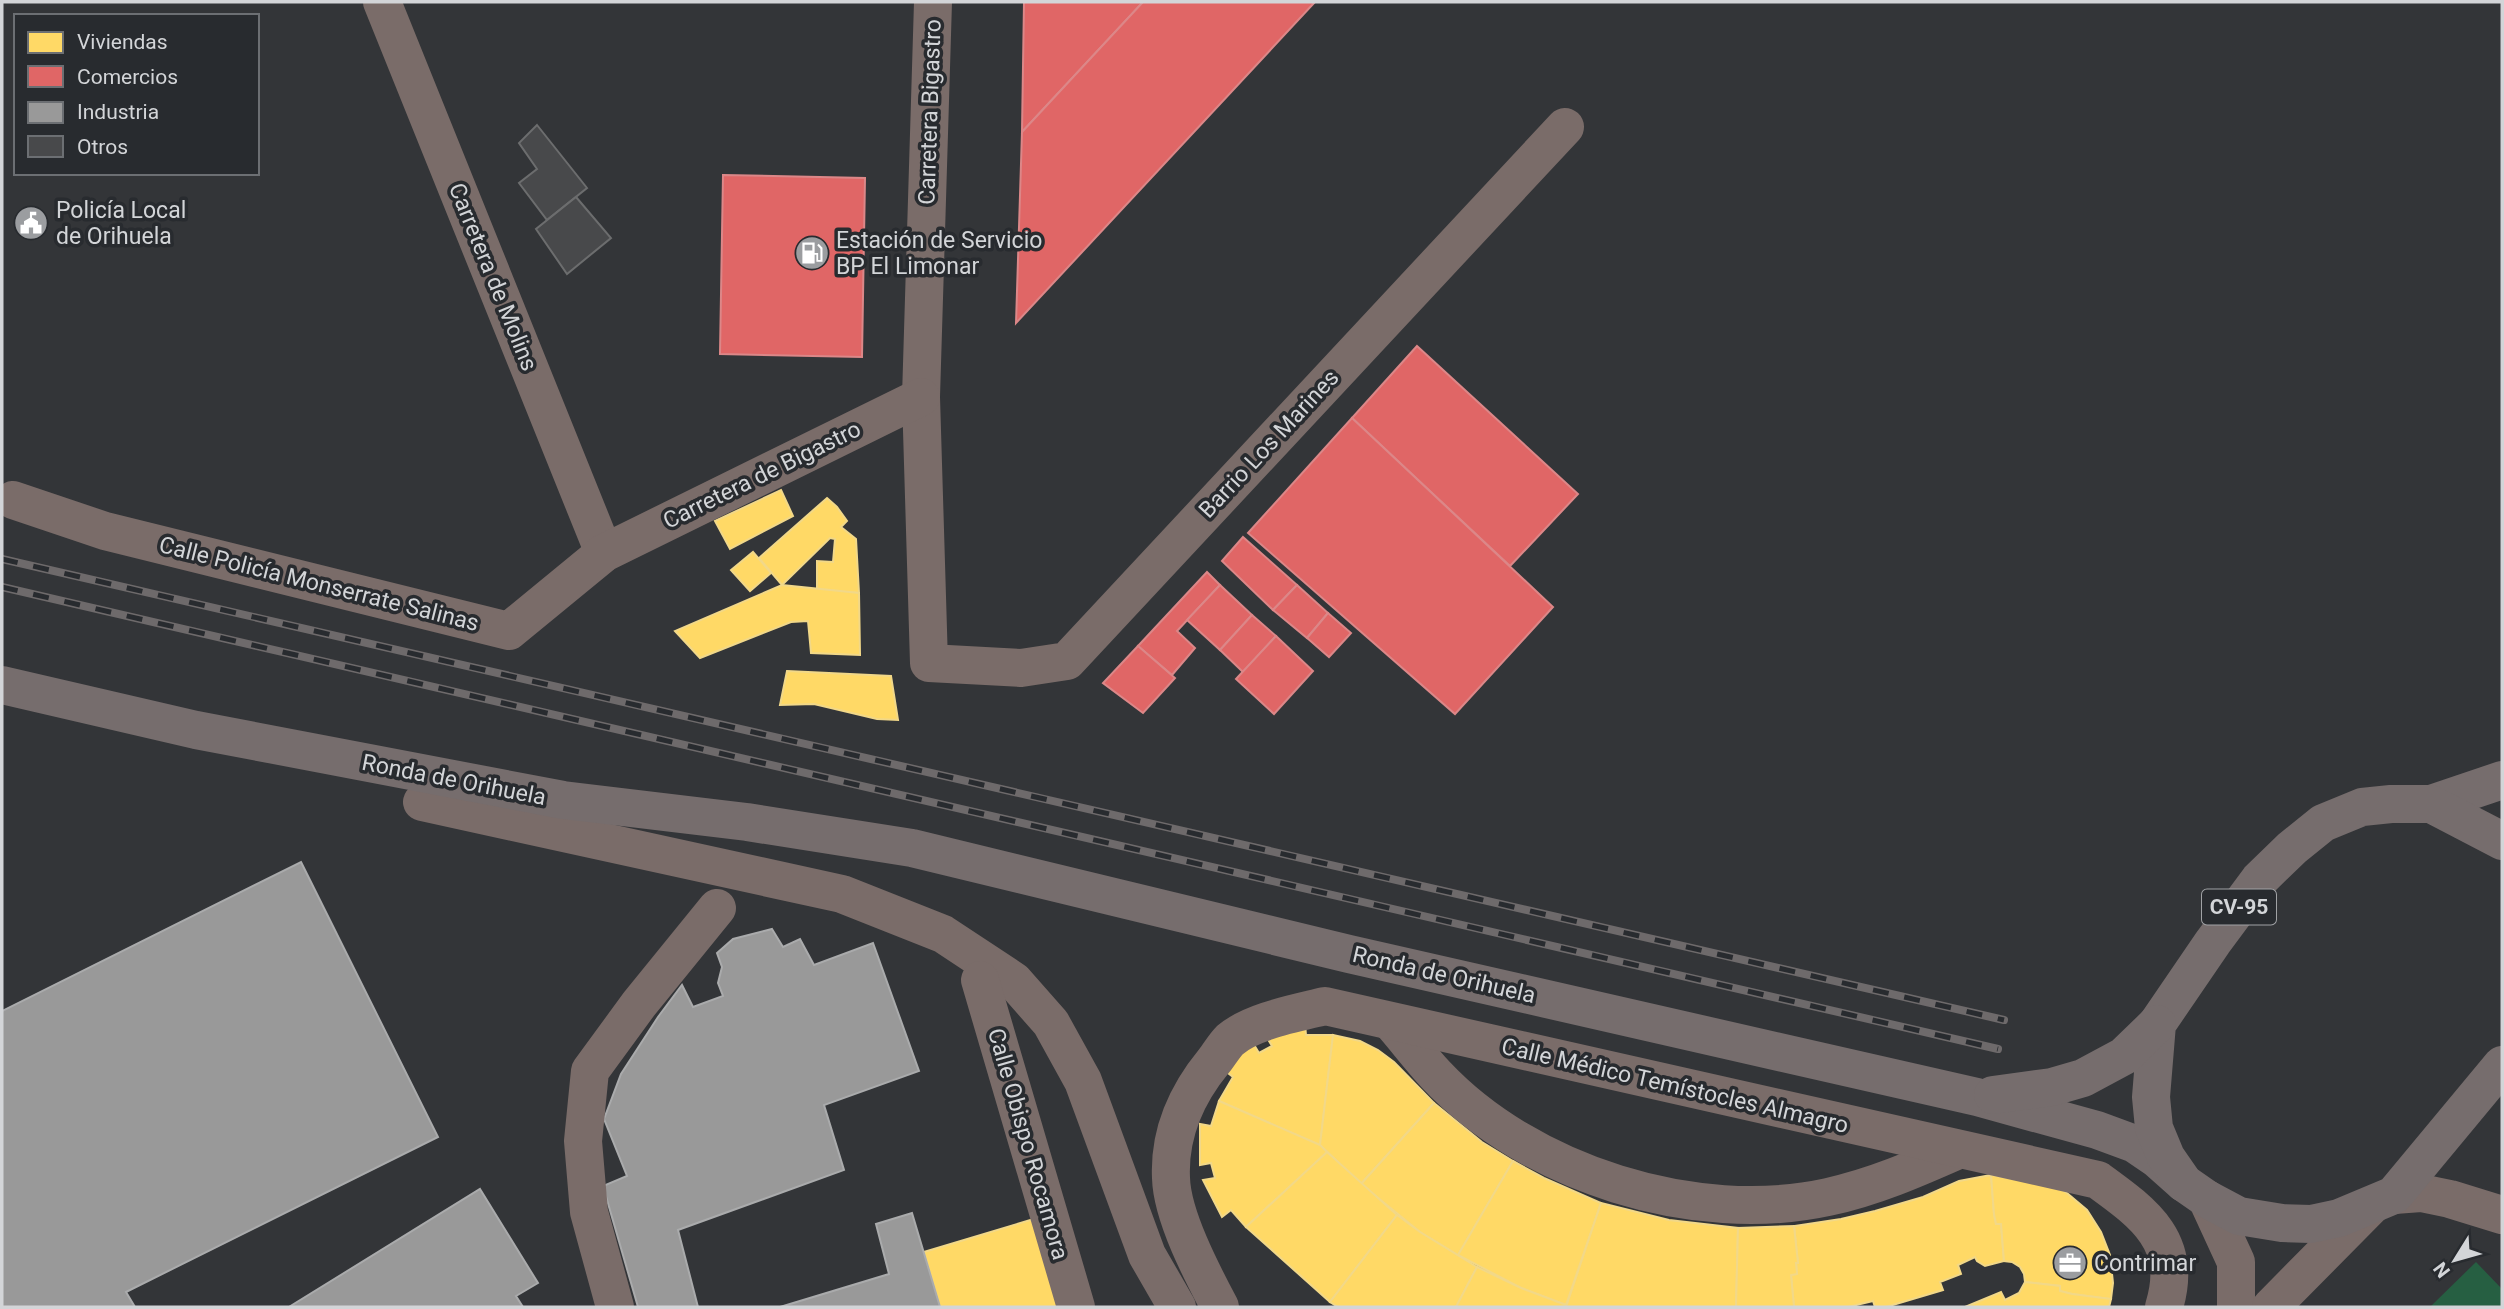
<svg xmlns="http://www.w3.org/2000/svg" width="2504" height="1309" font-family="Roboto,sans-serif">
  <style>
    .green { fill: #265f42 }
    .homes { fill: #ffd966; stroke: #f2d888; stroke-width: 2 }
    .shops { fill: #e06666; stroke: #dc8788; stroke-width: 2 }
    .industry { fill: #999; stroke: #aaabac; stroke-width: 2 }
    .building { fill: #48494b; stroke: #6c6d6e; stroke-width: 2 }
    .lines { fill: none; stroke-linecap: round; stroke-linejoin: round }
    .minor { stroke: #7a6c69; stroke-width: 38 }
    .major { stroke: #766d6d; stroke-width: 38 }
    .rail-casing { stroke: #6e6a6b; stroke-width: 8 }
    .rail { stroke: #282b2f; stroke-width: 5; stroke-dasharray: 16; stroke-linecap: butt }
    .labels { text-anchor: middle; dominant-baseline: central; stroke-width: 7; stroke-linejoin: round; paint-order: stroke }
    .shield { fill: #282b2f; stroke: #a0a2a5; stroke-width: 2 }
    .shield-label { font-size: 21px; font-weight: bold; fill: #d3d5d8 }
    .street-label { font-size: 23px; fill: #d3d5d8; stroke: #282b2f }
    .poi-label { font-size: 23px; fill: #d3d5d8; stroke: #282b2f; text-anchor: start }
  </style>
  <rect width="100%" height="100%" fill="#333538"/>
  <polygon class="green" points="2476,1262 2502,1289 2502,1307 2430,1307"/>
  <g class="homes">
    <polygon points="781,490 793,516 730,549 715,521"/>
    <polygon points="827,498 837,507 847,521 841,527 856,539 859,593 817,590 817,561 833,562 835,539 830,538 782,585 759,558"/>
    <polygon points="753,552 771,573 750,591 731,570"/>
    <polygon points="782,585 859,593 860,655 811,653 808,621 791,622 700,658 675,631"/>
    <polygon points="787,671 891,676 898,720 877,719 814,704 780,705"/>
    <polygon points="1305,1024 1306,1035 1333,1035 1320,1145 1219,1101 1233,1077 1224,1070 1253,1043 1259,1053 1272,1046 1266,1036"/>
    <polygon points="1333,1035 1360,1041 1378,1050 1394,1062 1434,1103 1361,1184 1320,1145"/>
    <polygon points="1219,1101 1320,1145 1327,1152 1246,1227 1231,1210 1222,1217 1203,1180 1215,1178 1211,1163 1200,1165 1200,1124 1211,1126"/>
    <polygon points="1434,1103 1482,1142 1513,1161 1458,1255 1420,1232 1361,1184"/>
    <polygon points="1327,1152 1397,1215 1330,1302 1246,1227"/>
    <polygon points="1513,1161 1544,1178 1601,1203 1566,1305 1521,1288 1458,1255"/>
    <polygon points="1991,1175 1994,1214 1996,1224 2001,1224 2004,1261 1985,1266 1977,1261 1975,1257 1958,1265 1961,1274 1940,1282 1943,1290 1886,1307 1875,1307 1873,1301 1848,1307 1794,1307 1791,1275 1797,1274 1796,1263 1798,1263 1794,1226 1841,1219 1875,1211 1923,1197 1959,1181"/>
    <polygon points="1991,1175 2055,1186 2067,1193 2087,1210 2101,1232 2110,1255 2113,1283 2111,1299 2072,1294 2060,1291 2060,1286 2025,1282 2024,1274 2020,1267 2012,1262 2004,1261 2001,1224 1996,1224 1994,1214"/>
    <polygon points="1601,1203 1669,1220 1738,1228 1736,1307 1566,1307"/>
    <polygon points="1397,1215 1420,1232 1477,1267 1456,1307 1338,1307 1330,1302"/>
    <polygon points="1037,1218 1065,1307 940,1307 924,1252"/>
    <polygon points="1794,1226 1798,1263 1796,1263 1797,1274 1791,1275 1794,1307 1736,1307 1738,1228"/>
    <polygon points="1477,1267 1521,1288 1566,1305 1566,1307 1456,1307"/>
    <polygon points="2025,1282 2060,1286 2060,1291 2072,1294 2111,1299 2109,1307 1965,1307 2001,1292 2005,1300 2019,1293"/>
  </g>
  <g class="shops">
    <polygon points="1024,2 1143,2 1022,132"/>
    <polygon points="1143,2 1315,2 1016,323 1022,132"/>
    <polygon points="723,175 865,178 862,357 720,354"/>
    <polygon points="1417,346 1578,494 1510,566 1352,418"/>
    <polygon points="1352,418 1553,607 1455,714 1248,533"/>
    <polygon points="1243,537 1297,585 1273,610 1222,561"/>
    <polygon points="1207,572 1220,585 1177,631 1195,648 1172,675 1138,646"/>
    <polygon points="1220,585 1252,615 1220,650 1187,620"/>
    <polygon points="1297,585 1328,613 1307,638 1273,610"/>
    <polygon points="1328,613 1351,633 1329,657 1307,638"/>
    <polygon points="1252,615 1276,636 1243,672 1220,650"/>
    <polygon points="1276,636 1313,671 1274,714 1236,679"/>
    <polygon points="1138,646 1175,678 1143,713 1103,683"/>
  </g>
  <g class="industry">
    <polygon points="301,862 438,1137 126,1292 135,1307 2,1307 2,1011"/>
    <polygon points="772,929 783,947 800,939 814,965 873,943 919,1071 824,1105 844,1170 678,1230 698,1307 638,1307 603,1186 627,1176 604,1119 621,1074 658,1017 682,985 693,1007 723,996 718,983 722,967 717,953 733,939"/>
    <polygon points="480,1189 538,1283 516,1296 523,1307 289,1307"/>
    <polygon points="912,1213 940,1307 780,1307 889,1274 876,1224"/>
  </g>
  <g class="building">
    <polygon points="537,125 587,188 547,220 519,183 537,169 519,143"/>
    <polygon points="576,197 611,238 567,274 536,229"/>
  </g>
  <g class="lines">
    <g class="minor">
      <polyline points="382,2 604,553"/>
      <polyline points="933,2 921,397 929,663 1021,668 1067,661 1565,127"/>
      <polyline points="13,500 105,531 509,631 604,553 921,397"/>
      <polyline points="422,802 842,894 943,934 1014,981 1051,1023 1083,1081 1147,1255 1177,1307"/>
      <polyline points="980,980 1076,1307"/>
      <path d="M1391 1022C1406 1039 1420 1058 1436 1075 1529 1174 1695 1226 1828 1197 1874 1187 1915 1169 1958 1150"/>
      <polyline points="2394,1195 2421,1193 2450,1199 2502,1215"/>
      <polyline points="2207,1199 2236,1262 2236,1307"/>
      <polyline points="615,1307 589,1212 583,1141 590,1071 639,1004 717,908"/>
      <path d="M1220 1307C1202 1273 1172 1216 1171 1178 1169 1134 1186 1095 1214 1061 1219 1055 1224 1046 1230 1040 1252 1021 1297 1013 1325 1006L2098 1180C2145 1214 2184 1242 2164 1307"/>
      <polyline points="2271,1307 2372,1205"/>
    </g>
    <g class="major">
      <polyline points="2,685 196,730 563,800 747,822 912,848 1349,954 1977,1097 2097,1130 2135,1144 2157,1159 2184,1183"/>
      <polyline points="2431,804 2502,780"/>
      <polyline points="2502,841 2431,804 2391,804 2362,807 2323,823 2292,848 2259,880 2213,942 2157,1024 2151,1097 2154,1128 2166,1157 2184,1183 2207,1199 2239,1216 2282,1223 2311,1224 2339,1218 2394,1195 2502,1065"/>
      <polyline points="1993,1095 2052,1087 2083,1078 2124,1056 2157,1024"/>
    </g>
    <g class="rail-casing">
      <g id="rail">
        <polyline points="2,559 2004,1020"/>
        <polyline points="2,587 1998,1049"/>
      </g>
    </g>
    <use href="#rail" class="rail"/>
  </g>
  <defs>
    <g id="civic-disc" transform="scale(1.75)"><circle r="9.5" fill="#9b9da0" stroke="#282b2f"/><path d="M-.6-6.5H3V-4.5H.6V-3L4-1V1h2V6H-6V1h2V-1L-.6-3ZM-1.2 2.5V6h2.4V2.5Z" fill="#fff"/></g>
    <g id="fuel-disc" transform="scale(1.75)"><circle r="9.5" fill="#9b9da0" stroke="#282b2f"/><path d="M-5.5-6h7V0h2V4h1.3V-2.5L3-4.5l.8-.8L6-3V5H2.5V1h-1V6h-7ZM-4.2-4.7v3.2H.2V-4.7Z" fill="#fff"/></g>
    <g id="office-disc" transform="scale(1.75)"><circle r="9.5" fill="#9b9da0" stroke="#282b2f"/><path d="M-6-3h4V-5.5h4V-3h4V5H-6ZM-1-4.5V-3h2v-1.5ZM-6 0V1H6V0Z" fill="#fff"/></g>
  </defs>
  <g fill-rule="evenodd">
    <use href="#civic-disc" x="31" y="223"/>
    <use href="#fuel-disc" x="812" y="253"/>
    <use href="#office-disc" x="2070" y="1263"/>
  </g>
  <g class="labels">
    <rect class="shield" x="2202" y="889.5" width="74" height="35" rx="5"/>
    <g class="shield-label">
      <text x="2239" y="907">CV-95</text>
    </g>
    <g class="street-label">
      <text transform="translate(930 112) rotate(-88)">Carretera Bigastro</text>
      <text transform="translate(493 277) rotate(68)">Carretera de Molins</text>
      <text transform="translate(1269 444) rotate(-47)">Barrio Los Marines</text>
      <text transform="translate(762 475) rotate(-26)">Carretera de Bigastro</text>
      <text transform="translate(319 584) rotate(14)">Calle Policía Monserrate Salinas</text>
      <text transform="translate(454 780) rotate(11)">Ronda de Orihuela</text>
      <text transform="translate(1444 975) rotate(13)">Ronda de Orihuela</text>
      <text transform="translate(1675 1086) rotate(13)">Calle Médico Temístocles Almagro</text>
      <text transform="translate(1028 1144) rotate(74)">Calle Obispo Rocamora</text>
    </g>
    <g class="poi-label">
      <text x="56" y="210">Policía Local<tspan x="56" dy="26">de Orihuela</tspan></text>
      <text x="836" y="240">Estación de Servicio<tspan x="836" dy="26">BP El Limonar</tspan></text>
      <text x="2094" y="1263">Contrimar</text>
    </g>
  </g>
  <rect width="2504" height="1309" fill="none" stroke="#d3d5d8" stroke-width="7"/>
  <rect x="14" y="14" width="245" height="161" fill="#282b2f" stroke="#6c6f73" stroke-width="2"/>
  <rect x="28" y="32" width="35" height="21" fill="#ffd966" stroke="#6c6f73" stroke-width="2"/>
  <text x="77" y="49" font-size="21" fill="#d3d5d8">Viviendas</text>
  <rect x="28" y="66" width="35" height="21" fill="#e06666" stroke="#6c6f73" stroke-width="2"/>
  <text x="77" y="84" font-size="21" fill="#d3d5d8">Comercios</text>
  <rect x="28" y="102" width="35" height="21" fill="#999999" stroke="#6c6f73" stroke-width="2"/>
  <text x="77" y="119" font-size="21" fill="#d3d5d8">Industria</text>
  <rect x="28" y="136" width="35" height="21" fill="#48494b" stroke="#6c6f73" stroke-width="2"/>
  <text x="77" y="154" font-size="21" fill="#d3d5d8">Otros</text>
  <g transform="translate(2455 1260) rotate(233)" stroke="#282b2f" stroke-width="5" paint-order="stroke">
  <path d="M0-5L12 26L0 18L-12 26Z" fill="#d3d5d8"/>
  <text y="-10" font-size="19" font-weight="bold" text-anchor="middle" fill="#d3d5d8">N</text>
  </g>
</svg>
